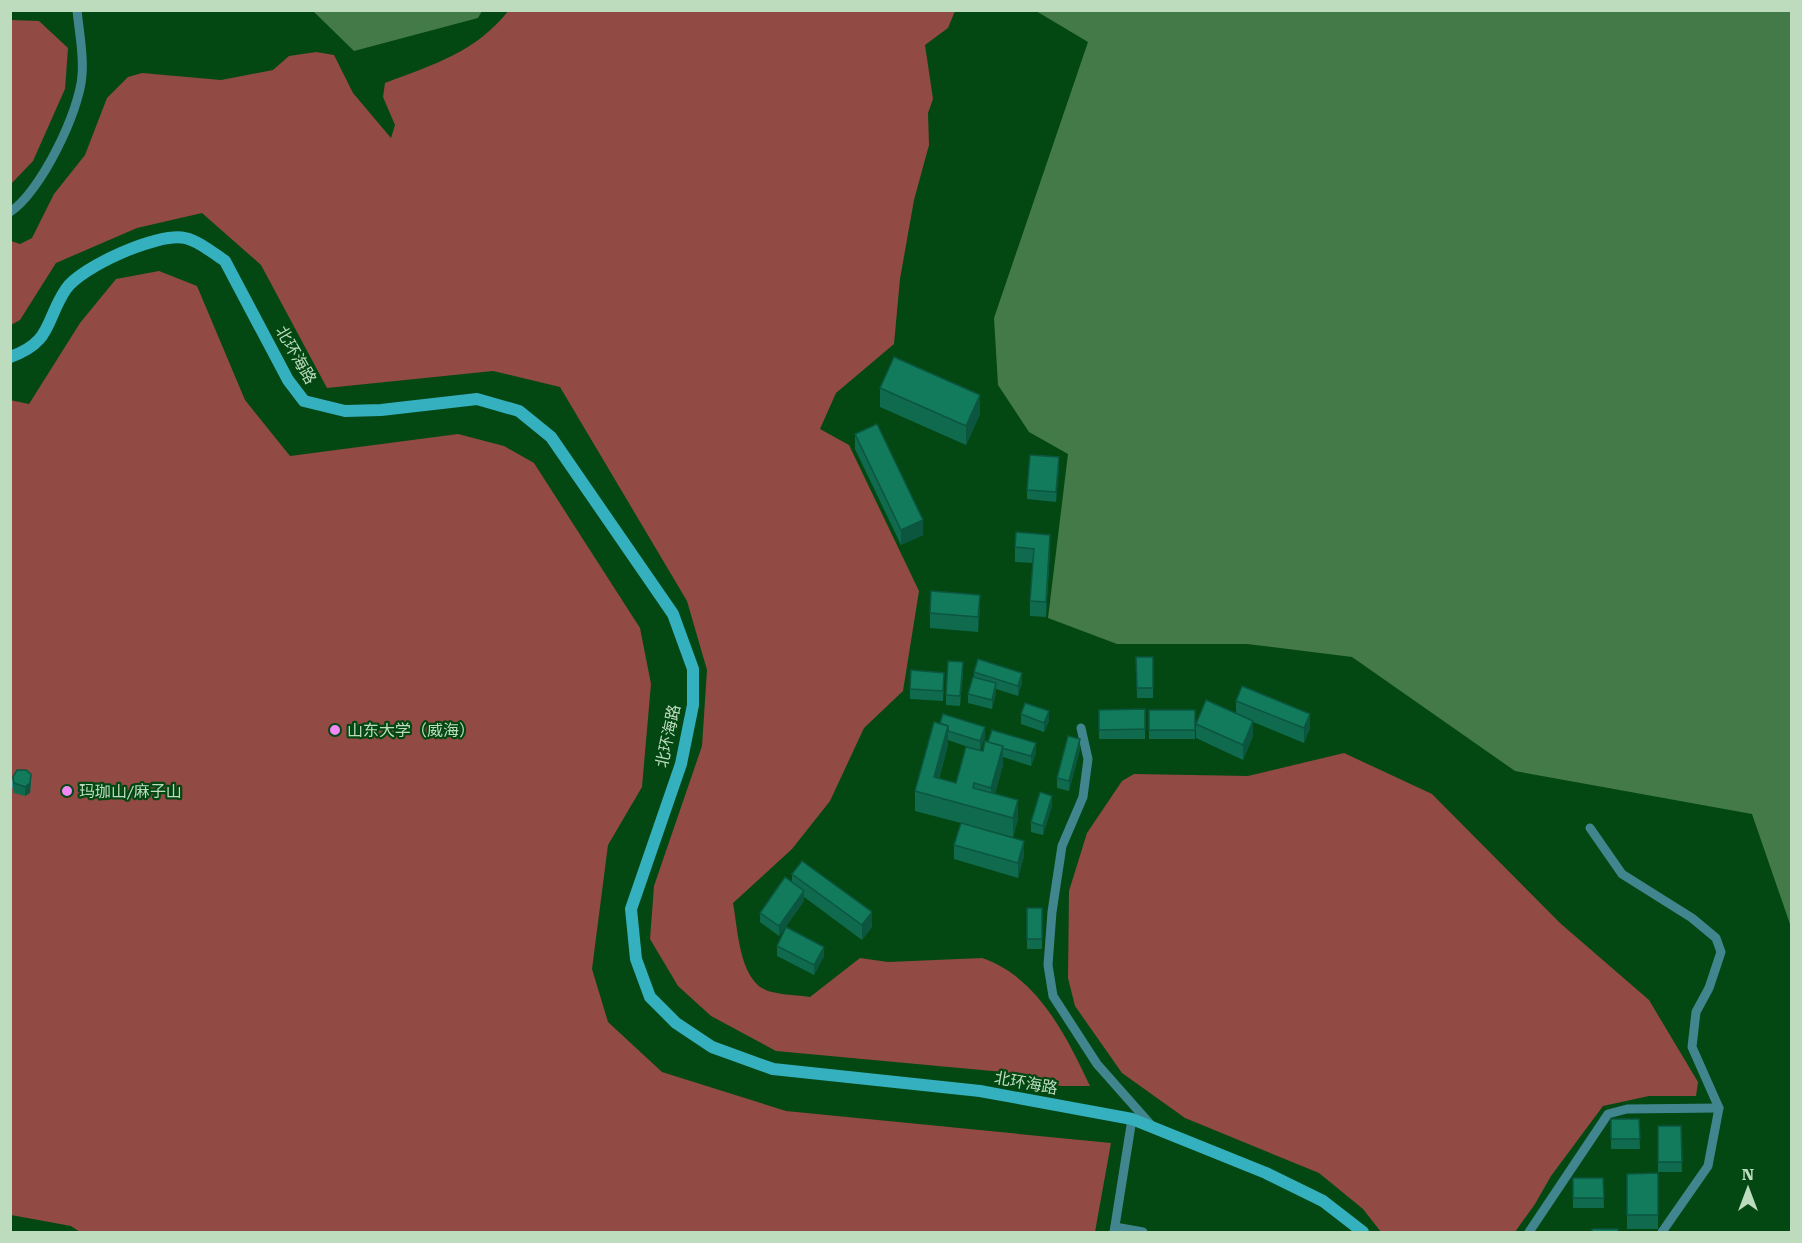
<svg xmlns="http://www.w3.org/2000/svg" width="1802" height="1243" font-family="'Roboto Serif','Noto Sans SC',serif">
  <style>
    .forest { fill: #914a44 }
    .water { fill: #437a48 }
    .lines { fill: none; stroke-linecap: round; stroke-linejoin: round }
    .lane { stroke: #41868e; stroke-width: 9 }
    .secondary { stroke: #34b0be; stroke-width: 12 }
    .wall { fill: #0f6a4e }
    .shaded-wall { fill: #0c5640 }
    .building { fill: #117b5b; stroke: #0c5640; stroke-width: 1.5 }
    .poi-dot { fill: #f18af4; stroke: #034713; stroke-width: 2 }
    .labels { text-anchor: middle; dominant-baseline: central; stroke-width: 4.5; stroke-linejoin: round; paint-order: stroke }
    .street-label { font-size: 16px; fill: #bddcbe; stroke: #034713 }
    .poi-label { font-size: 16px; fill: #bddcbe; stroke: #034713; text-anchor: start }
  </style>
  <rect width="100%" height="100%" fill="#034713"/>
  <g class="forest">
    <path d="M509 10 955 11 948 28 925 45 933 99 928 113 929 145 914 200 900 279 894 344 836 393 820 429 849 445 919 591 903 691 864 728 830 801 792 849 733 903C738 929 739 981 768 991 781 995 797 995 810 997L860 958 888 962 982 958C1037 976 1067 1037 1090 1086H1061L1003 1072 776 1051 711 1016 678 986 650 939 654 886 702 746 707 670 687 601 560 387 493 371 327 388 261 265 202 213 137 228 56 263 20 320 11 325V241L20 244 32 238 54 194 85 155 107 98 128 77 142 73 221 80 273 70 289 56 316 52 334 55 353 93 391 138 395 125 383 97 385 83C434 64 475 53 509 10Z"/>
    <polygon points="11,20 39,21 68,48 65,89 33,161 11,184"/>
    <polygon points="159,271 197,286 245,400 290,456 458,434 504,446 534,463 640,628 651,684 642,787 608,845 592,969 608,1022 662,1072 786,1111 1111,1143 1095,1232 80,1232 71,1226 11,1215 10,400 29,404 80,323 116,279"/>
    <polygon points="1344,753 1432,794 1560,923 1649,1000 1698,1082 1696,1096 1649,1096 1603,1106 1551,1176 1535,1204 1515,1232 1381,1232 1363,1209 1319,1173 1185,1118 1122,1073 1075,1006 1068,978 1069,891 1087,833 1122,781 1134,774 1248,776"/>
  </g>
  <g class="water">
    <polygon points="313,11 482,11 478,18 354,51"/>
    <polygon points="1036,11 1791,11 1791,927 1752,814 1515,771 1352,657 1247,644 1117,644 1048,618 1068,454 1029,432 998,385 994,318 1088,42"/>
  </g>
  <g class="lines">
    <g class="lane">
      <path d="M10 212C40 193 80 111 82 75 84 54 79 32 77 10"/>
      <polyline points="1081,728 1088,759 1083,797 1062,846 1052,912 1048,965 1053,996 1097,1064 1151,1125"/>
      <polyline points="10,783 11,784"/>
      <polyline points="1590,828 1622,874 1692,918 1716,938 1721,952 1709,988 1696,1012 1692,1047 1719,1108 1708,1166 1662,1232"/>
      <polyline points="1115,1227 1143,1232"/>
      <polyline points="1114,1232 1132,1119"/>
      <polyline points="1529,1232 1608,1114 1627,1109 1719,1108"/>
    </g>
    <path class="secondary" d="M10 357C53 342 45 320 66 289 81 267 158 232 185 238 199 241 213 253 225 261L288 380 304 401 345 411 381 410 477 399 519 411 551 437 673 614 693 669V705L681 764 631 909 636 959 650 997 676 1023 712 1047 773 1069 980 1091 1132 1119 1266 1173 1323 1201 1363 1232"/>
  </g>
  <g class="wall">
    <polygon points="880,388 980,414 966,445 880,407"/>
    <polygon points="855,434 923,535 901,545 855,449"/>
    <polygon points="1059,467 1056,502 1027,499 1027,490"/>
    <polygon points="1015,547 1050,549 1046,617 1030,616 1030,601 1033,563 1015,562"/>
    <polygon points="980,609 978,632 930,628 930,613"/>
    <polygon points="1136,657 1153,657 1153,698 1137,698"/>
    <polygon points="963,672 960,706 946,705 946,695"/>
    <polygon points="974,672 1022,683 1018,696 996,689 996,693 992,709 968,703 968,694 974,677"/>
    <polygon points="944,683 943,701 910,699 910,689"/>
    <polygon points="1236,701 1310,728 1304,743 1253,722 1253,736 1243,760 1196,738 1196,724 1236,714"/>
    <polygon points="1145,709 1145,739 1099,739 1099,710"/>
    <rect x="1149" y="710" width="46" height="29"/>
    <polygon points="1021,714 1049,721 1044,732 1021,724"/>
    <polygon points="934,722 985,737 980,751 948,740 948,745 939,779 956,783 983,751 985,741 1036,753 1031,766 1003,757 1003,765 995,794 1018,819 1013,837 987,830 1024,856 1018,878 954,859 954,845 961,823 915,811 915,791"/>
    <polygon points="1080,749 1069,791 1057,788 1057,778"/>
    <polygon points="13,777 31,784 30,793 25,796 14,793 13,787"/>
    <polygon points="1052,806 1043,835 1031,832 1031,822"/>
    <polygon points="792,874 872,927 862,940 804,897 804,901 779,936 760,922 760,913 792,882"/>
    <rect x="1027" y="908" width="15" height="41"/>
    <polygon points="777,946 824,956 814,975 777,956"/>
    <polygon points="1611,1119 1639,1119 1640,1149 1611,1149"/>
    <polygon points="1658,1126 1681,1126 1682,1172 1658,1172"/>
    <polygon points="1658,1173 1658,1229 1627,1229 1627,1174"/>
    <polygon points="1573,1178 1603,1178 1604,1208 1573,1208"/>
  </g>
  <g class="shaded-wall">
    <polygon points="980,395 980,414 966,445 966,426"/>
    <polygon points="1059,457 1059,467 1056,502 1056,492"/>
    <polygon points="923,520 923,535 901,545 901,530"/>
    <polygon points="1050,535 1050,549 1046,617 1046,602"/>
    <polygon points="980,595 980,609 978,632 978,617"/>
    <polygon points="1022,673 1022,683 1018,696 1018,686"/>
    <polygon points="996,683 996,693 992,709 992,700"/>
    <polygon points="1049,711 1049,721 1044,732 1044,723"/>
    <polygon points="1310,714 1310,728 1304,743 1304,728"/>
    <polygon points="1253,721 1253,736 1243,760 1243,745"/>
    <polygon points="948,726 948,745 934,796 934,777"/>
    <polygon points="985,727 985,737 980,751 980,741"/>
    <polygon points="1080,739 1080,749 1069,791 1069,781"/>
    <polygon points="1036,743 1036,753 1031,766 1031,756"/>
    <polygon points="1003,746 1003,765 991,807 991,788"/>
    <polygon points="31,774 30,793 25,796 25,787"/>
    <polygon points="1052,796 1052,806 1043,835 1043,826"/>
    <polygon points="1018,800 1018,819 1013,837 1013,818"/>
    <polygon points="1024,841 1024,856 1018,878 1018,863"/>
    <polygon points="804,891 804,901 779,936 779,926"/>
    <polygon points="872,912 872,927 862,940 862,925"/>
    <polygon points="824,947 824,956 814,975 814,965"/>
  </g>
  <g class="building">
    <polygon points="894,357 980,395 966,426 880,388"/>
    <polygon points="877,424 923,520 901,530 855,434"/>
    <polygon points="1030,455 1059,457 1056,492 1027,490"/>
    <polygon points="1016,532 1050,535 1046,602 1030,601 1034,549 1015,547"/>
    <polygon points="931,591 980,595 978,617 930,613"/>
    <polygon points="1136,657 1153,657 1153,688 1137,688"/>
    <polygon points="978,659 1022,673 1018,686 974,672"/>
    <polygon points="948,661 963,662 960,696 946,695"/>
    <polygon points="911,670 944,673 943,691 910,689"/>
    <polygon points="973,677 996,683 992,700 968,694"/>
    <polygon points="1242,686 1310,714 1304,728 1236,701"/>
    <polygon points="1206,700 1253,721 1243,745 1196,724"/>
    <polygon points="1025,703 1049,711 1044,723 1021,714"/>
    <polygon points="1145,709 1145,729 1099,730 1099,710"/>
    <rect x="1149" y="710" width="46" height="20"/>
    <polygon points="943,714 985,727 980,741 948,731 948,726 940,723"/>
    <polygon points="934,722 948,726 934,777 956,783 966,747 983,751 985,741 1003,746 991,788 974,783 973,788 1018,800 1013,818 915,791"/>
    <polygon points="992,730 1036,743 1031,756 1002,748 1003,746 988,742"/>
    <polygon points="1068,736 1080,739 1069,781 1057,778"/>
    <polygon points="17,770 26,770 31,774 30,783 25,787 14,783 13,777"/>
    <polygon points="1040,792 1052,796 1043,826 1031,822"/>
    <polygon points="961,823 1024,841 1018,863 954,845"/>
    <polygon points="802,861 872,912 862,925 792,874"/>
    <polygon points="785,877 804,891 779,926 760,913"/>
    <rect x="1027" y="908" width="15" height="31"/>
    <polygon points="786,927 824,947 814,965 777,946"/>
    <polygon points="1611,1119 1639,1119 1640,1139 1611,1139"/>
    <polygon points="1658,1126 1681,1126 1682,1162 1658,1162"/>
    <polygon points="1658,1173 1658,1215 1627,1215 1627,1174"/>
    <polygon points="1573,1178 1603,1178 1604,1198 1573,1198"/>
    <rect x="1592" y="1229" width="26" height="4"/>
  </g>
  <g class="poi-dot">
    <circle cx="335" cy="730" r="6"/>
    <circle cx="67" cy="791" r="6"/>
  </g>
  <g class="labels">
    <g class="street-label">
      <text transform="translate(296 355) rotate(60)">北环海路</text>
      <text transform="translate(668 736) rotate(-78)">北环海路</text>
      <text transform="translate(1026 1083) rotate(10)">北环海路</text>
    </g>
    <g class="poi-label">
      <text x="347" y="730">山东大学（威海）</text>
      <text x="79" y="791">玛珈山/麻子山</text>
    </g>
  </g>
  <rect width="1802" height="1243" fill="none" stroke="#bddcbe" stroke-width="24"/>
  <g transform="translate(1748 1189)" stroke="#034713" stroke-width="4.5" paint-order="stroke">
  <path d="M0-4.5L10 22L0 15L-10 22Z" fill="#bddcbe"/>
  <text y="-9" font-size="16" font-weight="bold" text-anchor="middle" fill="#bddcbe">N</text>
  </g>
</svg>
